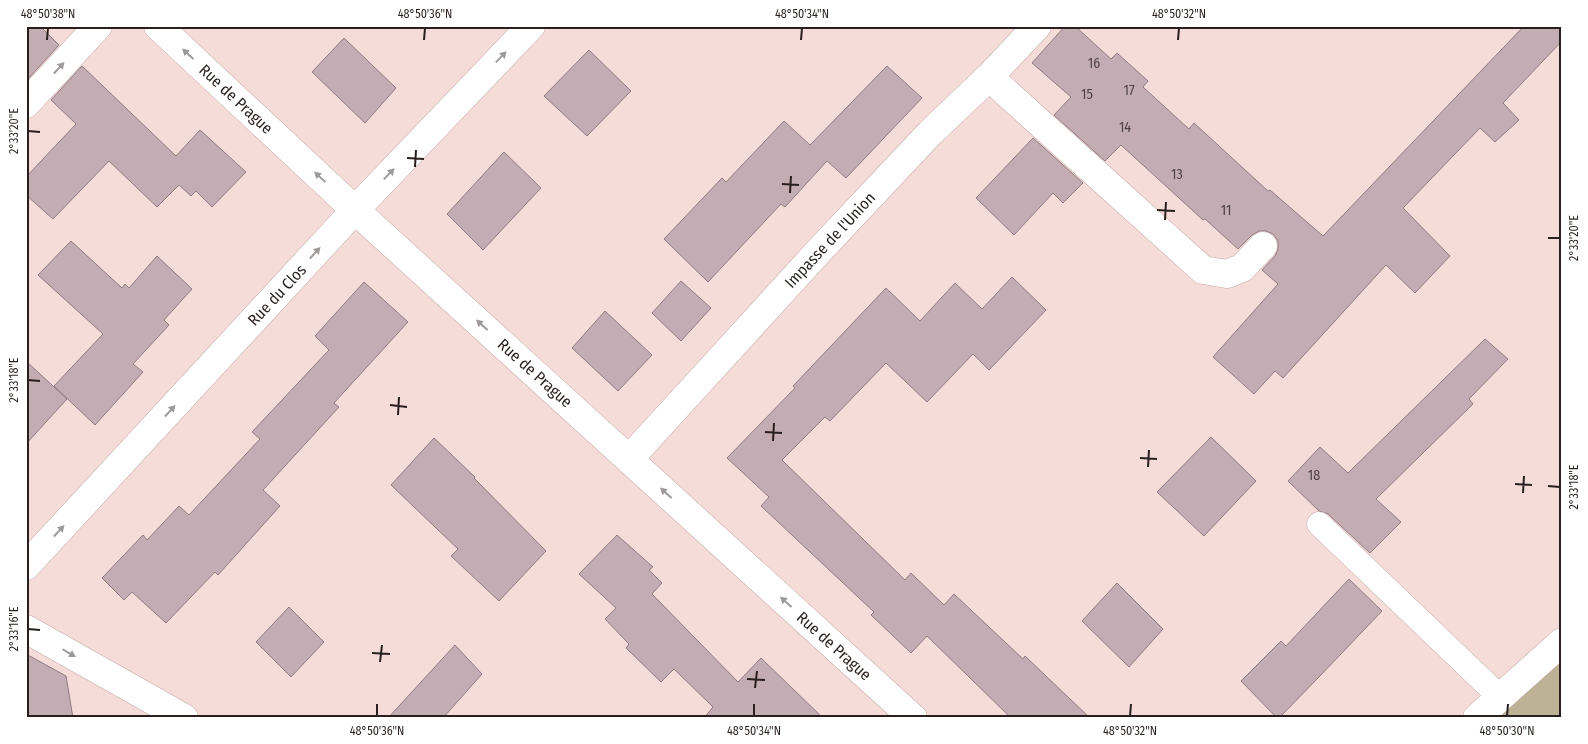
<svg xmlns="http://www.w3.org/2000/svg" width="1588" height="744" font-family="'Fira Sans Condensed',sans-serif">
  <style>
    .green { fill: #beb296 }
    .building { fill: #c4acb4; stroke: #917b83 }
    .lines { fill: none; stroke-linecap: round; stroke-linejoin: round }
    .service-casing { stroke: #c2a9a6; stroke-width: 25 }
    .minor-casing { stroke: #c2a9a6; stroke-width: 29 }
    .service { stroke: #fff; stroke-width: 24 }
    .minor { stroke: #fff; stroke-width: 28 }
    .oneway { fill: #9e9a9a }
    .ticks { fill: none; stroke: #281f1e; stroke-width: 2 }
    .labels { text-anchor: middle; dominant-baseline: central; stroke-width: 4.5; stroke-linejoin: round; paint-order: stroke }
    .number-label { font-size: 14px; fill: #4f4244 }
    .street-label { font-size: 16px; fill: #281f1e; stroke: #fff }
    .neatline { fill: none; stroke: #281f1e; stroke-width: 2 }
    .ticks-label { font-size: 12px; text-anchor: middle; fill: #281f1e }
  </style>
  <rect width="100%" height="100%" fill="#f6dcd9"/>
  <polygon class="green" points="1562,653 1562,718 1486,718"/>
  <g class="building">
    <polygon points="26,26 40,26 59,45 28,79 26,78"/>
    <polygon points="1065,26 1075,26 1111,59 1117,53 1148,81 1143,87 1189,129 1194,123 1268,191 1270,190 1323,236 1524,26 1562,26 1562,41 1503,103 1519,120 1495,142 1480,128 1403,208 1450,256 1415,293 1386,265 1283,378 1275,371 1254,394 1213,357 1278,284 1262,270 1275,256 1278,249 1278,241 1273,234 1266,231 1259,231 1252,235 1238,249 1205,219 1203,220 1121,145 1105,161 1054,115 1071,97 1032,63"/>
    <polygon points="344,38 396,88 365,123 312,72"/>
    <polygon points="589,50 631,91 587,136 544,96"/>
    <polygon points="82,66 176,156 200,130 246,172 212,207 196,191 191,196 179,185 157,207 109,161 53,219 26,195 26,177 76,124 51,100"/>
    <polygon points="887,66 922,98 846,178 827,161 785,207 781,204 708,282 664,239 722,178 726,182 784,121 810,145"/>
    <polygon points="1033,138 1083,183 1063,203 1053,193 1014,235 976,198"/>
    <polygon points="504,152 541,188 483,250 447,214"/>
    <polygon points="71,241 122,288 125,284 129,288 157,256 192,289 164,320 169,325 133,364 143,372 95,425 54,386 103,334 38,275"/>
    <polygon points="1012,277 1046,310 989,370 973,354 927,402 886,363 830,421 825,417 782,460 905,580 911,573 944,605 954,594 1023,659 1025,656 1090,718 1011,718 927,636 911,653 871,615 874,612 761,506 769,497 727,458 795,388 793,386 886,288 920,321 955,283 982,309"/>
    <polygon points="681,281 711,308 681,341 652,313"/>
    <polygon points="364,282 408,322 334,403 339,407 263,490 280,506 218,575 215,572 166,623 132,592 124,600 102,578 143,535 147,540 179,506 189,515 260,439 252,432 329,350 315,336"/>
    <polygon points="605,311 652,355 618,391 572,348"/>
    <polygon points="1485,339 1508,359 1469,399 1473,404 1376,499 1401,522 1370,553 1328,514 1319,511 1288,481 1320,447 1348,473"/>
    <polygon points="26,361 67,399 26,444"/>
    <polygon points="1211,437 1256,481 1204,536 1157,492"/>
    <polygon points="434,438 475,477 474,478 546,551 499,601 451,556 458,549 391,485"/>
    <polygon points="617,535 653,567 649,570 662,583 652,594 738,682 761,658 823,718 704,718 713,707 674,669 661,682 626,648 629,644 605,619 616,608 579,574"/>
    <polygon points="1349,579 1382,611 1319,677 1279,718 1277,718 1241,681 1281,641 1286,646"/>
    <polygon points="1117,583 1163,629 1129,667 1082,621"/>
    <polygon points="289,607 324,642 291,677 256,642"/>
    <polygon points="455,645 482,674 443,718 388,718"/>
    <polygon points="26,654 66,676 73,718 26,718"/>
  </g>
  <g class="lines">
    <g class="service-casing">
      <polyline id="service" points="1319,524 1500,697"/>
    </g>
    <g class="minor-casing">
      <g id="minor">
        <polyline points="158,26 355,210 913,718"/>
        <polyline points="989,77 1203,270 1227,274 1242,268 1263,246"/>
        <polyline points="26,104 98,26"/>
        <polyline points="629,459 818,252 931,132 989,77 1037,26"/>
        <polyline points="26,566 355,210 531,26"/>
        <polyline points="26,629 184,718"/>
        <polyline points="1477,718 1562,642"/>
      </g>
    </g>
    <use href="#service" class="service"/>
    <use href="#minor" class="minor"/>
  </g>
  <defs><path id="oneway-solid" d="M-6-.8H1V-3.2L6.5 0L1 3.2V.8H-6Z" transform="scale(1.25)"/></defs>
  <g class="oneway">
    <use href="#oneway-solid" transform="translate(188 54) rotate(-137)"/>
    <use href="#oneway-solid" transform="translate(501 57) rotate(-46)"/>
    <use href="#oneway-solid" transform="translate(59 68) rotate(-47)"/>
    <use href="#oneway-solid" transform="translate(389 174) rotate(-46)"/>
    <use href="#oneway-solid" transform="translate(320 177) rotate(-137)"/>
    <use href="#oneway-solid" transform="translate(315 253) rotate(-47)"/>
    <use href="#oneway-solid" transform="translate(482 325) rotate(-138)"/>
    <use href="#oneway-solid" transform="translate(170 411) rotate(-47)"/>
    <use href="#oneway-solid" transform="translate(666 493) rotate(-138)"/>
    <use href="#oneway-solid" transform="translate(59 531) rotate(-47)"/>
    <use href="#oneway-solid" transform="translate(786 602) rotate(-138)"/>
    <use href="#oneway-solid" transform="translate(69 653) rotate(30)"/>
  </g>
  <path class="ticks" d="M47 40 48 28M424 40 425 28M801 40 802 28M1178 40 1179 28M28 131 40 132M407 158 424 159M415 167 416 150M782 184 799 185M790 193 791 176M1157 210 1175 211M1165 220 1166 202M1548 238H1560M28 380 40 381M390 405 407 407M398 415 399 397M765 432 782 433M773 441 774 423M1140 458 1157 459M1148 467 1149 450M1515 484 1532 485M1548 486 1560 487M1523 493 1524 476M28 629 40 630M372 653 390 654M380 662 382 645M747 679 765 680M755 688 757 671M377 716V704M754 716V704M1130 716 1131 704M1507 716 1508 704"/>
  <g class="labels">
    <g class="number-label">
      <text x="1094" y="63">16</text>
      <text x="1129" y="90">17</text>
      <text x="1087" y="94">15</text>
      <text x="1125" y="127">14</text>
      <text x="1177" y="174">13</text>
      <text x="1226" y="210">11</text>
      <text x="1314" y="475">18</text>
    </g>
    <g class="street-label">
      <text transform="translate(236 99) rotate(43)">Rue de Prague</text>
      <text transform="translate(830 240) rotate(-47)">Impasse de l'Union</text>
      <text transform="translate(277 295) rotate(-47)">Rue du Clos</text>
      <text transform="translate(535 373) rotate(42)">Rue de Prague</text>
      <text transform="translate(834 646) rotate(42)">Rue de Prague</text>
    </g>
  </g>
  <rect width="1588" height="744" fill="none" stroke="#ffffff" stroke-width="55"/>
  <rect x="28" y="28" width="1532" height="688" class="neatline"/>
  <g class="ticks-label">
    <text x="48" y="18">48°50'38"N</text>
    <text x="425" y="18">48°50'36"N</text>
    <text x="802" y="18">48°50'34"N</text>
    <text x="1179" y="18">48°50'32"N</text>
    <text transform="translate(14 131) rotate(-90)" y="4">2°33'20"E</text>
    <text transform="translate(1574 238) rotate(-90)" y="4">2°33'20"E</text>
    <text transform="translate(14 380) rotate(-90)" y="4">2°33'18"E</text>
    <text transform="translate(1574 487) rotate(-90)" y="4">2°33'18"E</text>
    <text transform="translate(14 629) rotate(-90)" y="4">2°33'16"E</text>
    <text x="377" y="735">48°50'36"N</text>
    <text x="754" y="735">48°50'34"N</text>
    <text x="1130" y="735">48°50'32"N</text>
    <text x="1507" y="735">48°50'30"N</text>
  </g>
</svg>
